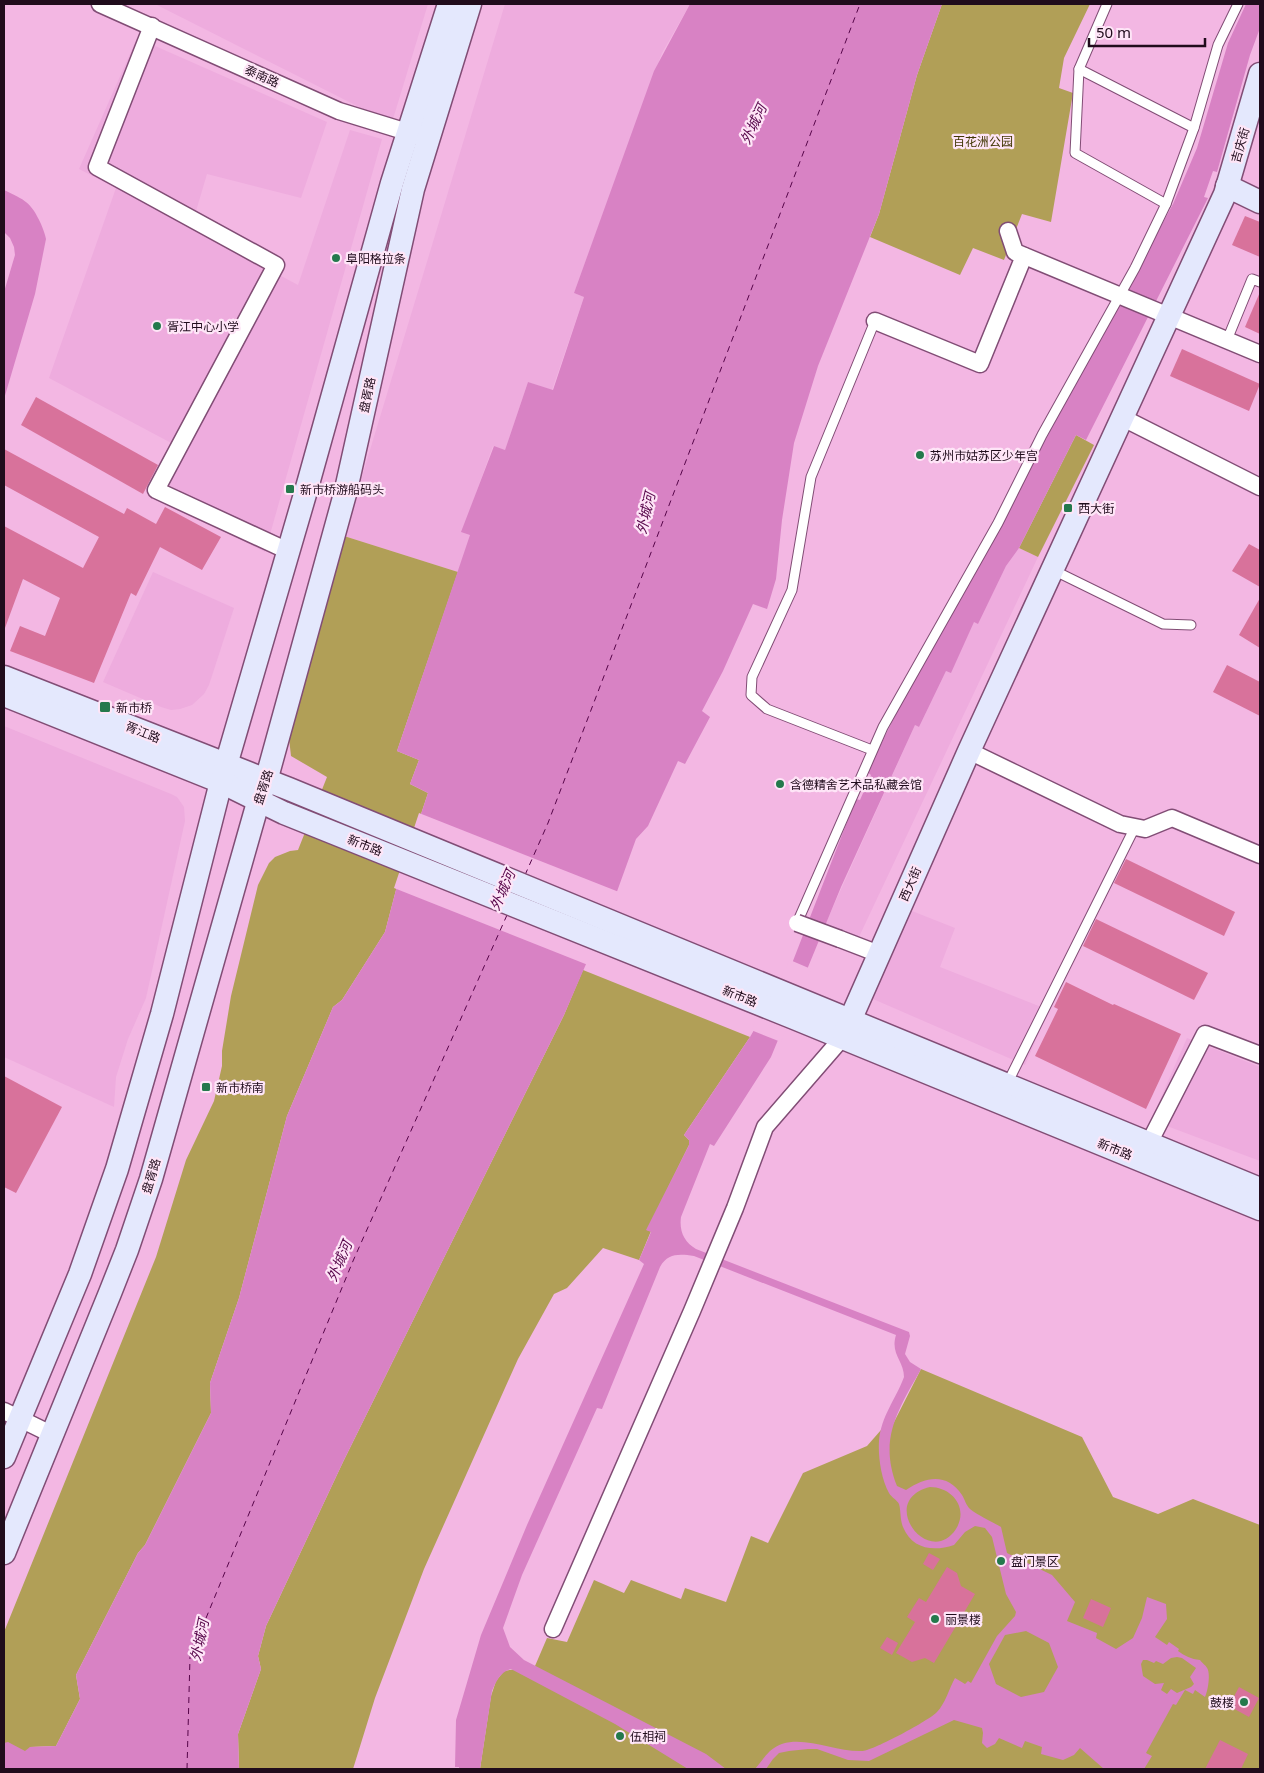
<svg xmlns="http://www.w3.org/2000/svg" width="1264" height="1773" font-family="'Noto Sans','Noto Sans SC',sans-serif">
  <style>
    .built { fill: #eeacde }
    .green { fill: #b19f57 }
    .water { fill: #d882c4; fill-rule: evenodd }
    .pier { fill: #f3b7e3 }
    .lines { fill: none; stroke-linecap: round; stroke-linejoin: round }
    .ferry { stroke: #560549; stroke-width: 1; stroke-dasharray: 6 5; stroke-linecap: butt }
    .building { fill: #d8729b }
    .lane-casing { stroke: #814d75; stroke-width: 11 }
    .street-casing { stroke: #814d75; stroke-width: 19 }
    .secondary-casing { stroke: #814d75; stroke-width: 25 }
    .lane { stroke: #fff; stroke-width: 9 }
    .street { stroke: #fff; stroke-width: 16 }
    .secondary { stroke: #e4e8fd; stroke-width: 22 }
    .street-bridge-casing { stroke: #814d75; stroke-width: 19; stroke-linecap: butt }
    .street-bridge { stroke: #fff; stroke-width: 16 }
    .poi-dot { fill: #24794c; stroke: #fee5f7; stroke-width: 2 }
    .labels { text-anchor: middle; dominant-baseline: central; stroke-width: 4.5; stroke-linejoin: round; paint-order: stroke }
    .street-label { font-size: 12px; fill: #200c1c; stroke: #fee5f7 }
    .park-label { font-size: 12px; fill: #413604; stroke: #fee5f7 }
    .poi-label { font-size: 12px; fill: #200c1c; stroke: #fee5f7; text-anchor: start }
    .water-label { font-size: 14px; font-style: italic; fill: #560549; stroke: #fee5f7 }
  </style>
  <rect width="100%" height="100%" fill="#f3b7e3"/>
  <g class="built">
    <polygon points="155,4 428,4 393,119 367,111"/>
    <polygon points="505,4 690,4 662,53 574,293 584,297 552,390 528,382 505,450 493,446 462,532 471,534 458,572 344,536"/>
    <polygon points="137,38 327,122 301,198 207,174 191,228 298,285 350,130 382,139 265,552 153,495 175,445 49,378 116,188 79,169"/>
    <polygon points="1019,548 1038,557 858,939 824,927 915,725 919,727 946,671 951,672 974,621 978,623 1006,566"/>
    <polygon points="153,572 234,608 209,685 204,694 192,705 180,709 171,710 161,707 103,682"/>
    <polygon points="4,726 171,794 177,797 184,807 185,821 146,998 128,1039 116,1077 114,1107 4,1057"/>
    <polygon points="912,911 955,928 940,967 1049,1010 1025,1065 873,999"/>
    <polygon points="1187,1038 1260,1067 1260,1161 1151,1120"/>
  </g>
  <g class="green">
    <polygon points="942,4 1090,4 1064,58 1059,88 1073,93 1051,222 1022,214 1004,260 973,248 960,275 870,237 879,214 917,75"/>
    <polygon points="1076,435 1094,445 1038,557 1019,548"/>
    <polygon points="344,536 458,572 397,751 419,760 410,784 428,793 397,886 385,932 342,1000 333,1007 287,1116 239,1298 210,1383 211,1413 145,1545 138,1553 76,1675 80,1699 56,1746 30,1747 25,1769 4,1769 4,1632 156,1257 186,1160 214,1101 222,1066 222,1051 231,996 258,885 269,863 275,857 290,851 298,850 327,777 291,756 289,738"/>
    <polygon points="583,970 750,1037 684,1135 689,1140 689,1145 647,1230 651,1231 639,1260 603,1248 567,1288 554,1294 518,1359 424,1569 375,1698 353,1769 239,1769 238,1734 261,1669 258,1656 266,1626 343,1462 564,1015"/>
    <polygon points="921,1369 1082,1437 1113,1497 1158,1514 1193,1499 1260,1525 1260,1769 480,1769 491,1696 496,1681 504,1671 535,1666 547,1638 567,1642 594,1580 624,1593 631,1580 681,1599 685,1588 726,1602 751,1536 768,1543 803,1473 867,1446 881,1430 892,1426"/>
  </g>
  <g class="water">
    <polygon points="690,4 942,4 917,75 879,214 818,366 794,443 782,520 776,579 767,609 753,604 723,671 702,711 710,717 685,764 678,761 648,826 636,839 615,897 564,1015 343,1462 266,1626 258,1656 261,1669 238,1734 239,1769 4,1769 4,1743 8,1742 25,1751 30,1747 56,1746 80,1699 76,1675 138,1553 145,1545 211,1413 210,1383 239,1298 287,1116 333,1007 342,1000 385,932 397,886 428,793 410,784 419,760 397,751 470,535 461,532 494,446 505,450 528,382 553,390 584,297 574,293 654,71"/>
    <path d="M1246 4H1260V28L1250 55 1217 172 1213 171 1204 197 1208 198 1086 440 1076 435 1019 548 1006 566 978 624 974 622 951 673 946 671 919 727 915 725 841 887 771 1057 714 1146 710 1144 681 1217C679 1231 684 1242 696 1249L909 1332 910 1336 905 1354 910 1362 921 1369C899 1409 878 1438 897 1486L906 1490C925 1477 947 1472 962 1495 965 1500 966 1505 970 1509 979 1516 991 1521 1001 1527L1007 1553 1052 1575 1075 1602 1067 1621 1097 1633 1096 1638 1116 1649 1133 1638 1142 1618 1147 1597 1166 1604 1167 1619 1155 1637 1167 1645 1169 1642 1179 1649 1178 1651C1185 1656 1191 1659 1200 1660 1202 1663 1207 1666 1208 1670 1210 1677 1208 1690 1205 1697L1195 1690 1193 1694 1185 1690 1176 1705 1173 1704 1146 1753 1152 1756 1144 1769H1104L1080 1748 1074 1755 1063 1760 1041 1754 1042 1747 1025 1741 1022 1748 999 1738 995 1744 987 1748 982 1743 983 1733 982 1728 954 1720 869 1761 848 1760 817 1749H808L789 1751 779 1753 773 1759 766 1769H755C760 1763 764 1757 770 1751 794 1729 834 1753 863 1751 874 1750 930 1720 937 1712 945 1704 949 1689 955 1678L965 1684 968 1681 971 1683 997 1636 1015 1616 1016 1612 1006 1594 992 1537 985 1528 975 1526 965 1532 954 1545C933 1552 912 1549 903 1527 900 1520 901 1511 899 1504 897 1500 891 1497 889 1493 881 1479 878 1456 879 1441 881 1416 896 1399 904 1377 904 1361 890 1354 896 1335L694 1256C679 1254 668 1253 660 1267L602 1409 597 1408 522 1575 503 1628 510 1647 524 1660 706 1754 726 1769H688L615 1724 511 1669C500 1672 496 1682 492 1691L480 1769H459V1767H455L456 1720 481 1635 527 1525 644 1264 639 1260 651 1232 646 1230 689 1145V1140L684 1135 750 1037 791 966 856 799 860 800 871 775 867 772 907 692 1000 526 1085 365 1173 204 1197 148 1228 43ZM930 1487C952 1487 969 1508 956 1529 929 1570 876 1500 930 1487ZM1026 1631 1049 1643 1058 1667 1044 1692 1021 1697 996 1684 989 1664 1005 1635ZM1177 1657 1182 1658 1196 1668 1190 1677 1194 1684 1191 1687 1177 1693 1171 1689 1167 1694 1161 1690 1164 1683 1155 1684 1143 1676 1141 1664 1143 1660H1147L1154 1663 1156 1661 1163 1664 1171 1658Z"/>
    <path d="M4 190C25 200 31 202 41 224 43 229 45 234 46 239L35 294 4 399V292L15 255 14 247 10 238 4 232Z"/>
  </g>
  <g class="pier">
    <polygon points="419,813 619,892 588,965 394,888"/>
    <polygon points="790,960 811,969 781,1042 751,1030"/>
  </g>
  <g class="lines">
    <g class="ferry">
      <polyline points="525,875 548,823 860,4"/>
      <polyline points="187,1769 190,1657 353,1261 507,915"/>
    </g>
  </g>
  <g class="building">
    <polygon points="1245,216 1260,222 1260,257 1232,245"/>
    <polygon points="1260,292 1260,334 1245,327"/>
    <polygon points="1182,349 1260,384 1249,411 1170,376"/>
    <polygon points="36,397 158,465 143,494 21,425"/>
    <polygon points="4,449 124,514 127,508 156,524 165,507 221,537 202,570 160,547 136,596 131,593 94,683 10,651 20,626 45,636 60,598 23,579 5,628 4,628 4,526 83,568 99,537 4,485"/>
    <polygon points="1249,544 1260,550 1260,587 1232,571"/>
    <polygon points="1260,598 1260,648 1239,635"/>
    <polygon points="1227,665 1260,682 1260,716 1213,692"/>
    <polygon points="1126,859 1235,912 1224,936 1114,883"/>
    <polygon points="1096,919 1208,973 1194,1000 1083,946"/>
    <polygon points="1066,982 1113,1005 1114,1004 1181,1034 1146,1109 1035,1056 1058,1009 1054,1007"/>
    <polygon points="4,1076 62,1107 16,1193 4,1187"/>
    <polygon points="929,1553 940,1559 933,1570 923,1564"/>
    <polygon points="947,1567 957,1573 961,1586 975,1594 934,1663 925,1658 912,1662 896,1653 915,1622 907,1617 919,1598 926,1602"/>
    <polygon points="1091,1599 1111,1608 1103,1627 1083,1618"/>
    <polygon points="887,1637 898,1643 892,1655 880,1648"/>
    <polygon points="1239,1687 1259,1698 1249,1717 1229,1706"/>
    <polygon points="1220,1740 1248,1754 1241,1769 1205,1769"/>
  </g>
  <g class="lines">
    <g class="lane-casing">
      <g id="lane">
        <polyline points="1107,4 1079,69 1075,153 1166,204"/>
        <polyline points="1079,69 1194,128"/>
        <polyline points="1227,340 1252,279 1260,282"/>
        <polyline points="1053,570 1163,624 1191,625"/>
        <polyline points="872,750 767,709 751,695 752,677 792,590 811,477 875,321"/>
        <polyline points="797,923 883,727 998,523 1042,435 1135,268 1166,204 1194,128 1218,45 1238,4"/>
        <polyline points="1007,1084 1135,827"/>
      </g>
    </g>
    <g class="street-casing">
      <g id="street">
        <polyline points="100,4 339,111 417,135"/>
        <polyline points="152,26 97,167 276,265 156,490 288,551"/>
        <polyline points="1008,231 1015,252 1260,354"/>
        <polyline points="875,321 980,364 1024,256"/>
        <polyline points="1123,418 1260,487"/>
        <polyline points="969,751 1120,824 1145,829 1172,818 1260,855"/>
        <polyline points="840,939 879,954"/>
        <polyline points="1149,1143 1205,1034 1260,1055"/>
        <polyline points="4,1411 53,1435"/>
        <polyline points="553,1629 692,1311 735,1208 765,1127 843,1037"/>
      </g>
    </g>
    <g class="secondary-casing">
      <g id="secondary">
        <polyline points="1227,186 1260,202"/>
        <polyline points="4,677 289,789 1260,1189"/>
        <polyline points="4,695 221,782 284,813 794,1018 1260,1209"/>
        <polyline points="844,1034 969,751 1225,194 1260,74"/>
        <polyline points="4,1457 80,1274 117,1169 162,1014 221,782 308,484 392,183 449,4"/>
        <polyline points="4,1553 110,1293 127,1250 151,1179 259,799 266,781 345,494 413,189 470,4"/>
      </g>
    </g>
    <use href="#lane" class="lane"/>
    <use href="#street" class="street"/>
    <use href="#secondary" class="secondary"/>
    <g class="street-bridge-casing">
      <polyline id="street-bridge" points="797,923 840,939"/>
    </g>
    <use href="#street-bridge" class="street-bridge"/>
  </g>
  <g class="poi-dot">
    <circle cx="336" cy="258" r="5"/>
    <circle cx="157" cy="326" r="5"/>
    <circle cx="920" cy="455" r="5"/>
    <rect x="285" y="484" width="10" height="10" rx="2.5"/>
    <rect x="1063" y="503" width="10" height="10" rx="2.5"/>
    <rect x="99" y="701" width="12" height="12" rx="2.5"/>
    <circle cx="780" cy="784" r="5"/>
    <rect x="201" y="1082" width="10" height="10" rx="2.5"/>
    <circle cx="1001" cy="1561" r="5"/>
    <circle cx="935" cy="1619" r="5"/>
    <circle cx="1244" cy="1702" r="5"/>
    <circle cx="620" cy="1736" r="5"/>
  </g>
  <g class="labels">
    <g class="street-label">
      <text transform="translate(262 76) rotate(24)">泰南路</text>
      <text transform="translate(1240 145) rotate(-74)">吉庆街</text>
      <text transform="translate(367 395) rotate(-78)">盘胥路</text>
      <text transform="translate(143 732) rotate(22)">胥江路</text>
      <text transform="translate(263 787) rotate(-72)">盘胥路</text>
      <text transform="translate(365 845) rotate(22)">新市路</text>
      <text transform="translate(910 884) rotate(-66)">西大街</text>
      <text transform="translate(740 996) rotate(22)">新市路</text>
      <text transform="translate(1115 1149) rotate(22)">新市路</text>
      <text transform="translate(151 1176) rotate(-73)">盘胥路</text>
    </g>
    <g class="park-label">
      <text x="983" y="141">百花洲公园</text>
    </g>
    <g class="poi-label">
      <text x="346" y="258">阜阳格拉条</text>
      <text x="167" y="326">胥江中心小学</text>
      <text x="930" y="455">苏州市姑苏区少年宫</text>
      <text x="300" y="489">新市桥游船码头</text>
      <text x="1078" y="508">西大街</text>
      <text x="116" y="707">新市桥</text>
      <text x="790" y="784">含德精舍艺术品私藏会馆</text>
      <text x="216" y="1087">新市桥南</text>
      <text x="1011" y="1561">盘门景区</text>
      <text x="945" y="1619">丽景楼</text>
      <text x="1234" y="1702" text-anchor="end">鼓楼</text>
      <text x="630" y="1736">伍相祠</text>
    </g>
    <g class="water-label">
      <text transform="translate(753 124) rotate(-65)">外城河</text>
      <text transform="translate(645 513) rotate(-77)">外城河</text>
      <text transform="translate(502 890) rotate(-66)">外城河</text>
      <text transform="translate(339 1261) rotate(-67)">外城河</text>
      <text transform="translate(199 1640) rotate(-78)">外城河</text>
    </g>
  </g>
  <rect width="1264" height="1773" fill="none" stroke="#200c1c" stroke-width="10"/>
  <path d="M1089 38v8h116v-8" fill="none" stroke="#200c1c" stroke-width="2.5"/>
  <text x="1096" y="38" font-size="15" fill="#200c1c" stroke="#fee5f7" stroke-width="4" paint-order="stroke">50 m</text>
</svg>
